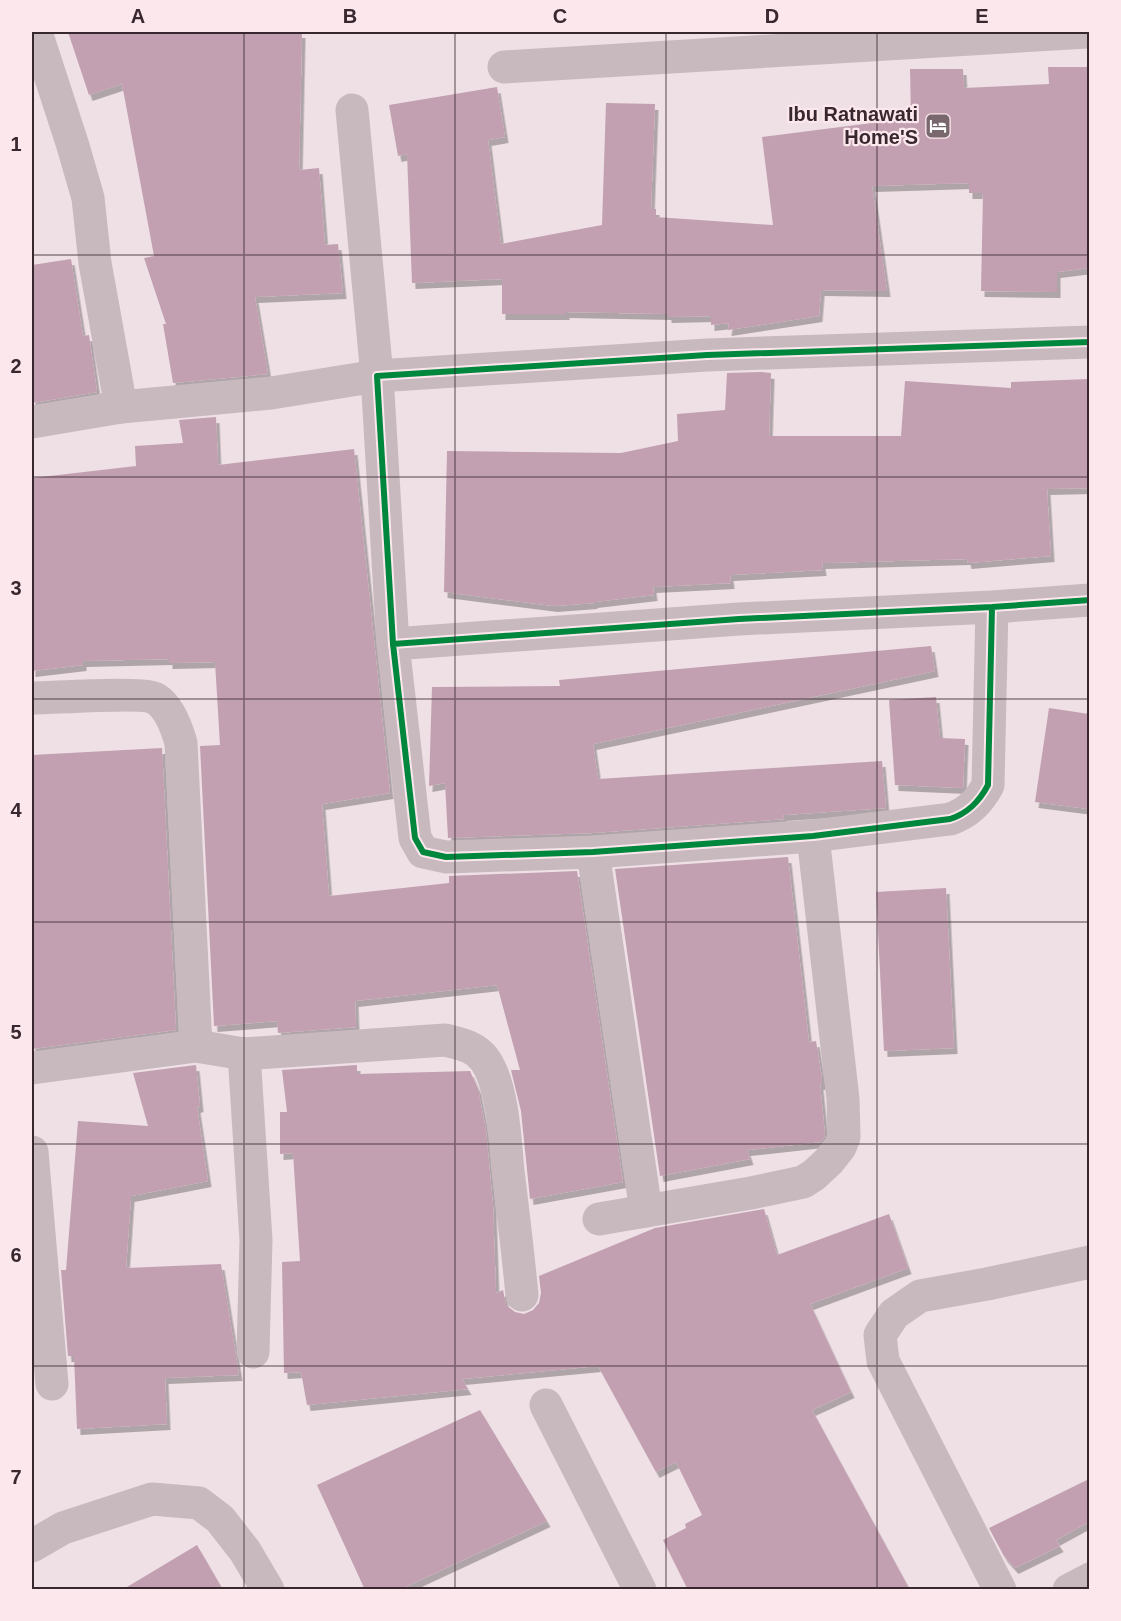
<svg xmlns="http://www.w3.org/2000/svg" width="1121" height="1621" font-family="Arial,sans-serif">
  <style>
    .building { fill: #c3a0b1; filter: url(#shadow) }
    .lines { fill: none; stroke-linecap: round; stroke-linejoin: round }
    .minor { stroke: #c7b9be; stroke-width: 33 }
    .cycleway-casing { stroke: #fbe7ec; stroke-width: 10 }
    .cycleway { stroke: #00873e; stroke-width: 6 }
    .grid { fill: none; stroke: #38272f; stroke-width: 1.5; stroke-opacity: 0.55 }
    .labels { text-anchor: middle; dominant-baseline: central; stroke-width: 4.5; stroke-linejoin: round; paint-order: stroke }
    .poi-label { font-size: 20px; font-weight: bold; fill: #38272f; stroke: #fbe7ec; text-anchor: end }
    .neatline { fill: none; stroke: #38272f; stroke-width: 2 }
    .grid-label { font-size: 20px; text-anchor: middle; font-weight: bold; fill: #38272f }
  </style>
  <defs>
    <filter id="shadow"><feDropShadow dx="3.5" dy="6" stdDeviation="0" flood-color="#0004"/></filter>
  </defs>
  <rect width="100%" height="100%" fill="#eee0e4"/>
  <g class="building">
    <polygon points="68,32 302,32 299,170 319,168 325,245 338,244 343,293 255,297 268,374 173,383 163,324 166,324 144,258 154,256 122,84 89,95"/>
    <polygon points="1048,67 1089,67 1089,268 1057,272 1057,292 981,291 983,193 969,193 969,183 872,186 887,291 821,290 819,316 728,330 729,323 711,325 711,316 668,317 668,314 566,312 566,314 502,314 502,279 412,283 407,154 398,156 389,105 497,87 505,137 488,140 501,244 602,225 606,103 655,104 651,209 656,209 656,217 773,225 762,137 911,118 910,69 963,69 964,88 1049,84"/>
    <polygon points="71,259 83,336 89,335 97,392 32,403 32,265"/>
    <polygon points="761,372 771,373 769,436 901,436 905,381 1011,388 1011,382 1089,379 1089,488 1047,489 1051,556 968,563 967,559 822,563 823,570 730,575 731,583 653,587 654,595 594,602 594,603 554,606 444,592 447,451 621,453 678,441 677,414 725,410 727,373"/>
    <polygon points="216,417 218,465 354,449 390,793 322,804 329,896 449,883 449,876 577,871 623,1182 530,1199 521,1111 511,1070 520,1070 497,985 355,1001 356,1027 278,1033 277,1021 214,1026 200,746 220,745 215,662 169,663 169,659 83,661 83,665 32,671 32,478 136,466 135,446 183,443 179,420"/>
    <polygon points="931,646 935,671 593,744 598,779 882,761 886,808 783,815 784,819 592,833 448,838 445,783 429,786 432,687 560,686 559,680"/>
    <polygon points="936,697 940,738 965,739 963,788 895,785 889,700"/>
    <polygon points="1049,708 1089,714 1089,809 1035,802"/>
    <polygon points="162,748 176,1030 32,1049 32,755"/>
    <polygon points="788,857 809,1042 816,1041 822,1078 822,1084 820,1084 825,1135 824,1138 820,1142 747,1150 750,1159 660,1176 615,869"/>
    <polygon points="946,888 954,1048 884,1051 876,892"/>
    <polygon points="196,1065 200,1106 197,1107 208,1181 131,1196 126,1268 221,1264 239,1375 165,1378 167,1424 77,1429 74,1356 68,1356 61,1270 66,1270 78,1121 148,1126 133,1073"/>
    <polygon points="357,1065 357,1074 470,1071 478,1089 486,1131 493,1206 496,1293 503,1290 506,1305 515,1312 524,1314 533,1310 539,1303 541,1293 539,1276 655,1228 764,1209 777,1255 889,1214 908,1268 810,1304 851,1392 812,1410 910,1590 688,1590 663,1540 686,1528 685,1524 702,1515 676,1462 656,1472 598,1366 462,1379 468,1389 307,1405 301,1372 284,1373 282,1262 300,1261 293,1153 280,1154 280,1112 287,1112 282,1070"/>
    <polygon points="480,1410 547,1521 399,1590 365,1590 317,1485"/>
    <polygon points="1089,1479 1089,1522 1056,1540 1060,1546 1015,1568 1004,1556 989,1528"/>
    <polygon points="197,1545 223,1590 122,1590"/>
  </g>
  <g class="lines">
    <g class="minor">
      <polyline points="36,32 73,146 88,198 95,263 121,407"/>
      <polyline points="504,67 1087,32"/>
      <polyline points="32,422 121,407 271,393 377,376 352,110"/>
      <path d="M992 607 988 785C979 802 968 813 950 819L813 836 593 852 446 857 423 852 415 838 393 644 739 619 992 607 1090 600"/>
      <polyline points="393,644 377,376 707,355 1090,342"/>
      <path d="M32 698C52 698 144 691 156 699 169 707 177 729 181 743L196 1046"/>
      <polyline points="593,852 646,1211"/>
      <polyline points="32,1068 196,1046 244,1054"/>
      <polyline points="32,1152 52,1384"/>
      <polyline points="599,1219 751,1193 803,1182 814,1175 829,1161 840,1147 844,1137 843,1099 813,836"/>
      <path d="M253 1352 256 1240 244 1054 445 1040C460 1044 475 1046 485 1060 503 1086 505 1140 508 1171 513 1212 518 1253 522 1295"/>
      <polyline points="546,1405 640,1590"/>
      <polyline points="32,1546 63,1528 152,1499 199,1503 220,1519 245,1551 268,1590"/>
      <polyline points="1000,1590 883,1361 880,1335 894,1314 920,1296 987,1284 1090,1262"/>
      <polyline points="1069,1590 1090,1579"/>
    </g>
    <g class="cycleway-casing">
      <g id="cycleway">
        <path d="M992 607 988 785C979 802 968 813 950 819L813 836 593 852 446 857 423 852 415 838 393 644 739 619 992 607 1090 600"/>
        <polyline points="393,644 377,376 707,355 1090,342"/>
      </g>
    </g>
    <use href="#cycleway" class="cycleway"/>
  </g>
  <path class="grid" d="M244 32V1590M455 32V1590M666 32V1590M877 32V1590M32 255H1090M32 477H1090M32 699H1090M32 922H1090M32 1144H1090M32 1366H1090"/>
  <defs>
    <g id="hotel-square" transform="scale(1.35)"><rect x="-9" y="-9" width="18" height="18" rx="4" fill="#78686e" stroke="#fbe7ec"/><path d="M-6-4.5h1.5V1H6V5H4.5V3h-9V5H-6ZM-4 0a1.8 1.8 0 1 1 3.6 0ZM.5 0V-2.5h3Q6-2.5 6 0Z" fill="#fff"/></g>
  </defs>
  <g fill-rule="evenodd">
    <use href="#hotel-square" x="938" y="126"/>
  </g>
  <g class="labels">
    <g class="poi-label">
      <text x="918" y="114">Ibu Ratnawati<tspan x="918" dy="23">Home'S</tspan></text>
    </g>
  </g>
  <rect width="1121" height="1621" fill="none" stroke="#fbe7ec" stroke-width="66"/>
  <rect x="33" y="33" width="1055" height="1555" class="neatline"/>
  <g class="grid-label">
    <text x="138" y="23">A</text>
    <text x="350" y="23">B</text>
    <text x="560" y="23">C</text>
    <text x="772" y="23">D</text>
    <text x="982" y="23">E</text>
    <text x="16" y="151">1</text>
    <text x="16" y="373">2</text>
    <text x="16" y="595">3</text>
    <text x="16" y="817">4</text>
    <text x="16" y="1039">5</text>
    <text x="16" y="1262">6</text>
    <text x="16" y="1484">7</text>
  </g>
</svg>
